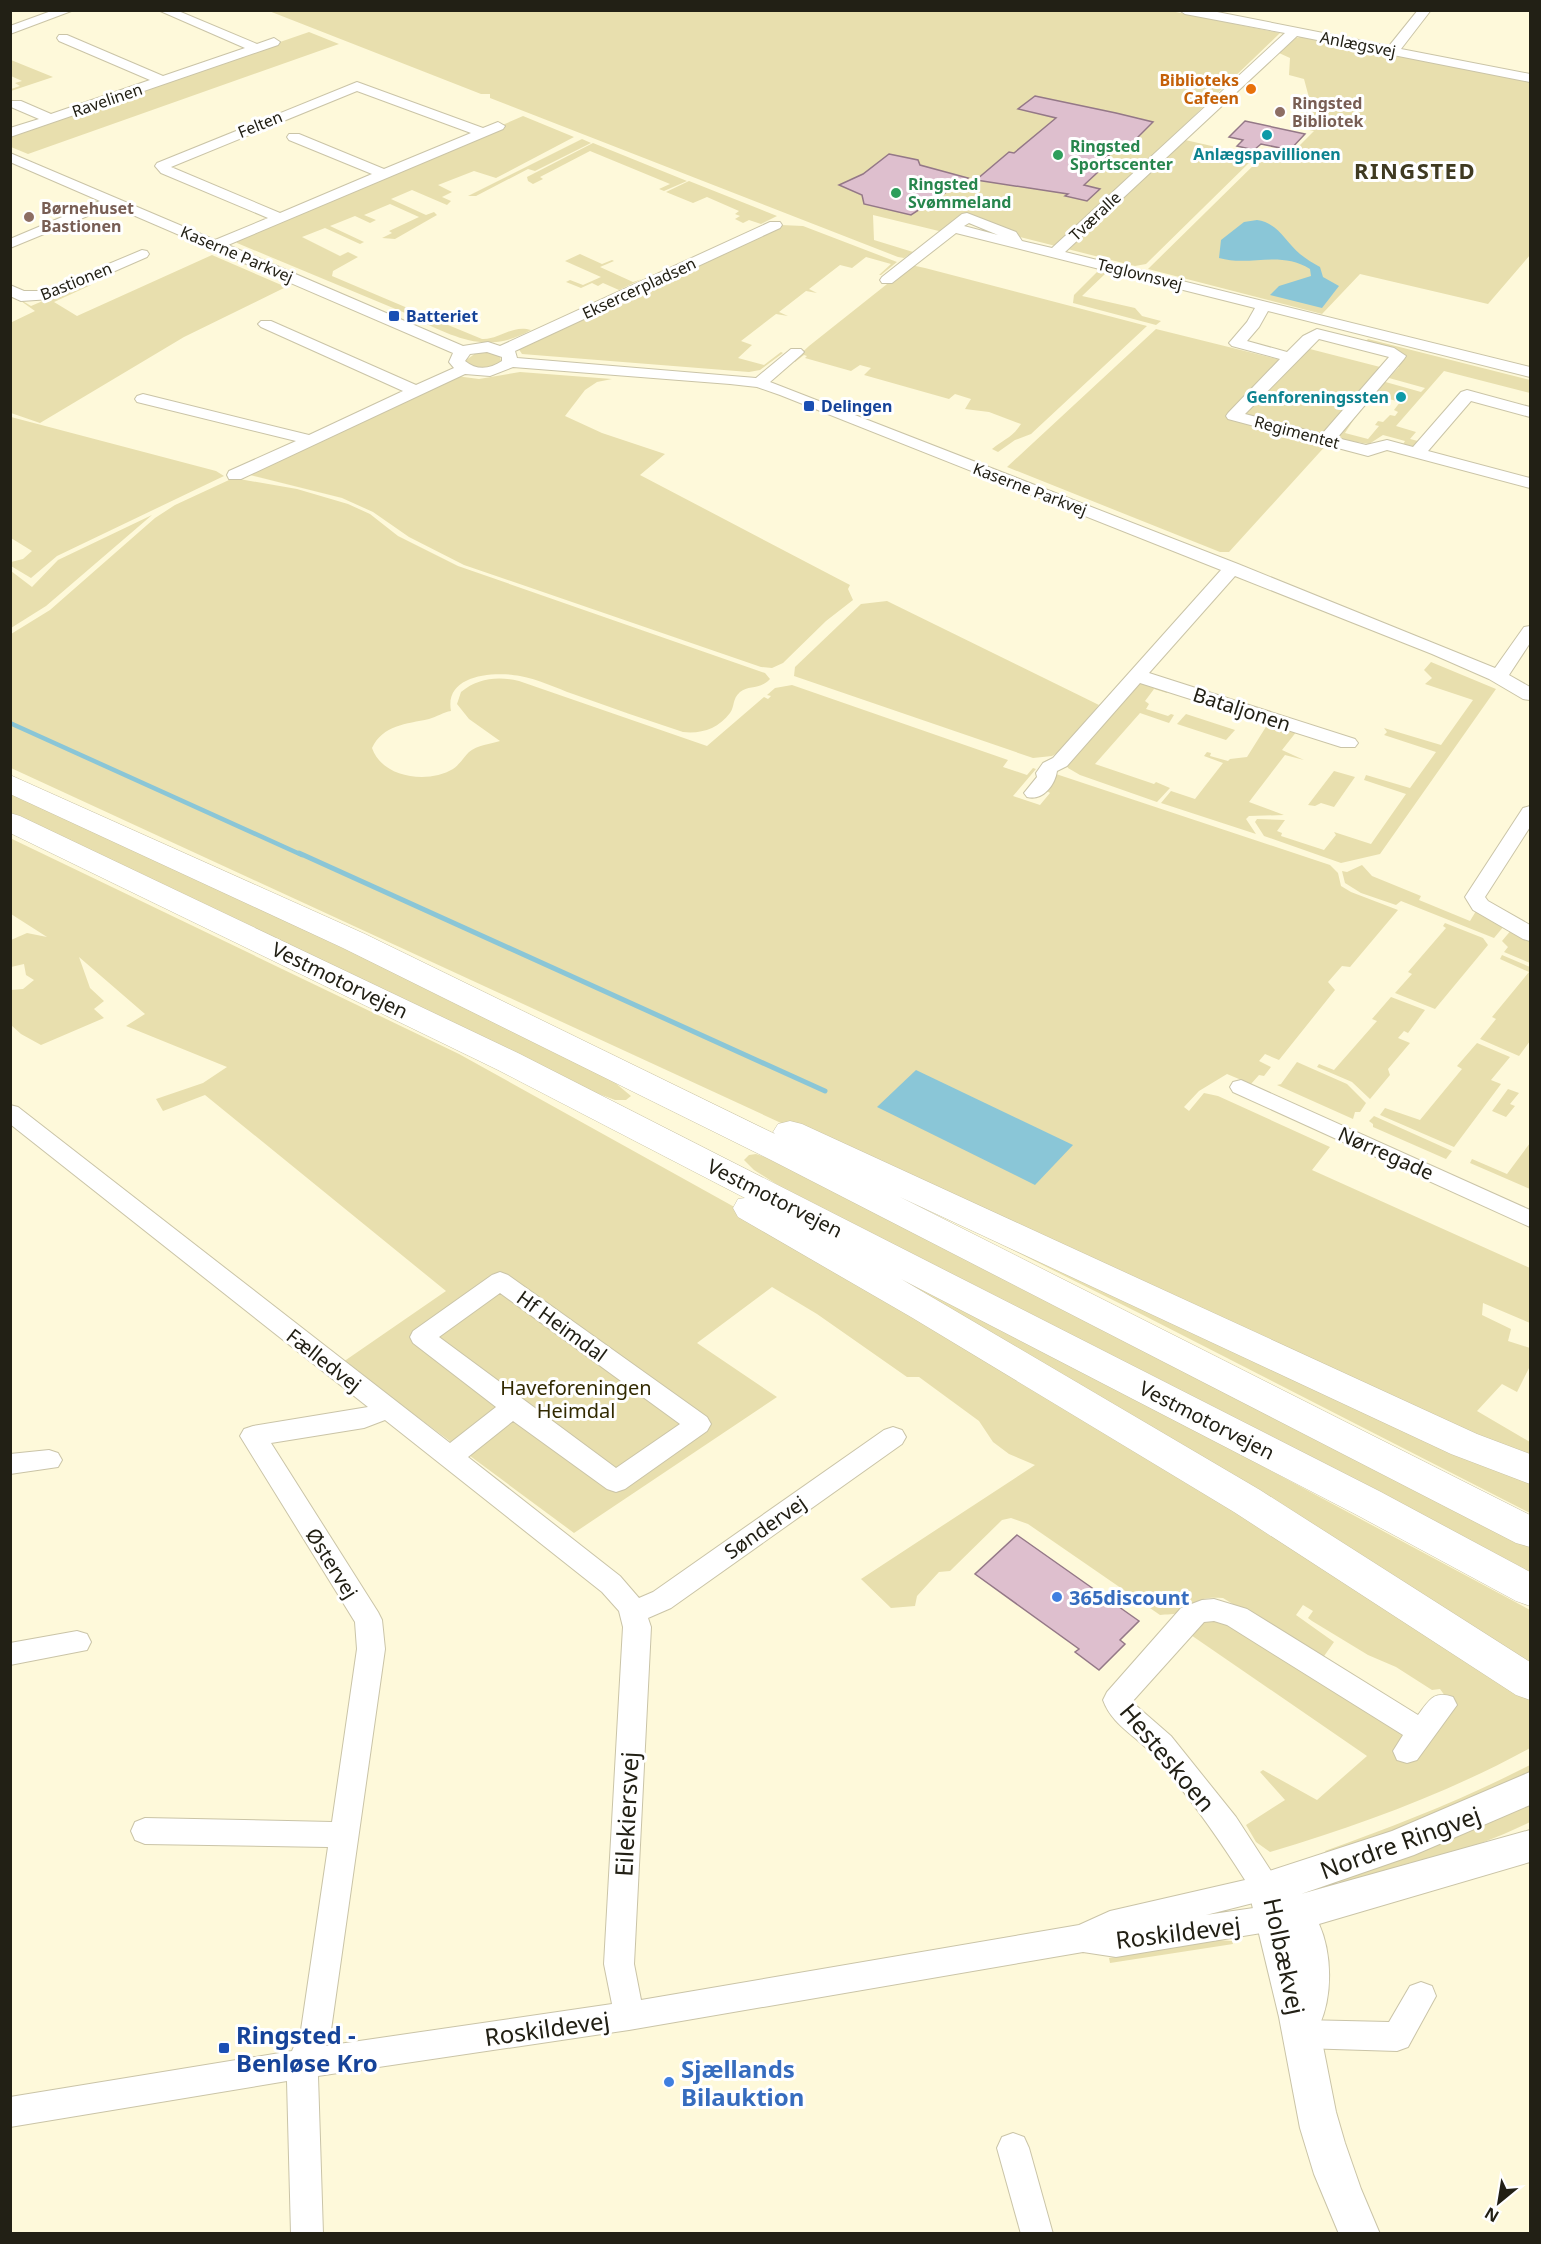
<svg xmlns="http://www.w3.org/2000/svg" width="1541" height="2244" font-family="'Noto Sans',sans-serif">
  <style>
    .green { fill: #e8dfae }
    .water { fill: #8ac6d7 }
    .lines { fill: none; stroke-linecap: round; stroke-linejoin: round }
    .stream-far1 { stroke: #8ac6d7; stroke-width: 4.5 }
    .stream { stroke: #8ac6d7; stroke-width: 5 }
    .building { fill: #debfce; stroke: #947887; stroke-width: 1.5 }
    .minor-casing { stroke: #cac4a7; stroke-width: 2 }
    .major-casing { stroke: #cac4a7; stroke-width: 2 }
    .highway-casing { stroke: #cac4a7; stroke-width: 1 }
    .minor { fill: #fff; fill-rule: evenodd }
    .major { fill: #fff; fill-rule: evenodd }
    .highway { fill: #fff; fill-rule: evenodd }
    .food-dot { fill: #e8710a; stroke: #fff; stroke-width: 2 }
    .education-dot { fill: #8d6e63; stroke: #fff; stroke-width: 2 }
    .culture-dot { fill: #0f9aa8; stroke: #fff; stroke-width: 2 }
    .leisure-dot { fill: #2e9e5b; stroke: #fff; stroke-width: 2 }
    .transit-dot { fill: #1a4fb4; stroke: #fff; stroke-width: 2 }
    .shop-dot { fill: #3f7fe0; stroke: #fff; stroke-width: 2 }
    .labels { text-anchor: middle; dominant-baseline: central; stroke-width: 6; stroke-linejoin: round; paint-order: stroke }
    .far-street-label { font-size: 16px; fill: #222015; stroke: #fff }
    .far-food-label { font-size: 16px; font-weight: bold; fill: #c56008; stroke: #fff; text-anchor: end }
    .far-education-label { font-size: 16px; font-weight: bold; fill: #785e54; stroke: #fff; text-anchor: start }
    .far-leisure-label { font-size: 16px; font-weight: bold; fill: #27864d; stroke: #fff; text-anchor: start }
    .far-culture-label { font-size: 16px; font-weight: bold; fill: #0d838f; stroke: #fff }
    .far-transit-label { font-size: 16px; font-weight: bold; fill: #164399; stroke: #fff; text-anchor: start }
    .street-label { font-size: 20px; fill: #222015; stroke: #fff }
    .park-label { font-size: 20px; fill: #322a01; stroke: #fff }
    .shop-label { font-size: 20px; font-weight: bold; fill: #366cbe; stroke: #fff; text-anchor: start }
    .far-district-label { font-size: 22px; font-weight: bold; letter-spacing: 1.5px; fill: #3f3a21; stroke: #fff }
    .near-street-label { font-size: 24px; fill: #222015; stroke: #fff }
    .near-transit-label { font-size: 24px; font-weight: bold; fill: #164399; stroke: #fff; text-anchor: start }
    .near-shop-label { font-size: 24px; font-weight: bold; fill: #366cbe; stroke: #fff; text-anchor: start }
  </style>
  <rect width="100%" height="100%" fill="#fef9da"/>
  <g class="green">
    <polygon points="1166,10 1280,33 1172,137 1256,156 1146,264 1135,266 956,221 943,232 873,215 874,240 913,252 904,258 898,257 490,98 490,94 481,94 269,11"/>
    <polygon points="309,32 339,44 28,154 11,147 10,135"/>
    <polygon points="1301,37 1530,82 1530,255 1488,304 1360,274 1322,314 1148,269 1264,155 1290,155 1314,131 1290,126 1311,105 1304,79 1289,75 1290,58 1279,53 1296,38"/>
    <polygon points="11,60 53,77 11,91 11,89 20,86 15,83 22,81 11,76"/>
    <polygon points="523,116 574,137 496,178 474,171 438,185 452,192 442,197 451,201 447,205 412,190 391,199 426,215 434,212 437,215 395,239 382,238 392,233 389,231 419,217 390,204 364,215 376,220 370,223 355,216 330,226 364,242 360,244 325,228 302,237 340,256 348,252 358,257 333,271 332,276 417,312 410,315 237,243 236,241"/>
    <polygon points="582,139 591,143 535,171 528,169 476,196 468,196"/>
    <polygon points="593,143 687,181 664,191 659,189 670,184 590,151 540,177 543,179 533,184 528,181 527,177"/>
    <polygon points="689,181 777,216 761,224 749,220 743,223 735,219 740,216 735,214 739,211 707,197 693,203 666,192"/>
    <polygon points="781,225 803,226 897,262 881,275 879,275 891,264 866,257 852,268 840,265 809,289 817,293 806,291 779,312 788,316 776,314 741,341 752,345 738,358 764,365 781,352 783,353 760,370 749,372 522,354 518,348"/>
    <polygon points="580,254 602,264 612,260 614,261 600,267 633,282 642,279 619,290 603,283 598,286 592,283 581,288 566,282 570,280 583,285 601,277 565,261"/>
    <polygon points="212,255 286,287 184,337 40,423 11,413 10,323 35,311 11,294 31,306 85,283 91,285 54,302 77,316"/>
    <path d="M911 265 925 268 1147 326 1031 434 1015 440 998 452 992 449C1004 439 1012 438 1021 424L989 412 965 409 971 399 955 394 949 399 864 375 871 368 860 365 851 371 805 358 807 356 804 355 795 362 793 361 809 346Z"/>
    <polygon points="1098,271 1106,273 1082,296 1135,308 1142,316 1161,321 1156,325 1073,303 1074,295"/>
    <path d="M419 313 482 339C500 340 512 324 531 330 485 356 454 336 411 317Z"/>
    <polygon points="1156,329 1281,360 1228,415 1329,442 1229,552 1220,552 1007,467"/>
    <polygon points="1368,339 1530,380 1530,393 1444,371 1396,426 1416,432 1410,439 1418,441 1412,449 1402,446 1405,441 1383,435 1369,444 1337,439 1334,436 1349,419 1354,419 1345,433 1368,439 1379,426 1375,425 1378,421 1383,422 1390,415 1395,416 1398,412 1394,410 1400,402 1371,394 1382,381 1421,392 1425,388 1389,378 1399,367 1396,366 1401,360 1368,343 1366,341"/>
    <polygon points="1306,348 1384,368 1325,433 1320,434 1248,415 1246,412"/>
    <path d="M487 351 500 356 501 361C491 370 477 370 466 363V360L476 353Z"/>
    <polygon points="520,372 612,379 597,382 585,390 565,416 602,433 665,454 640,475 850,585 848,589 853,600 826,621 783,663 772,668 761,667 464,565 409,537 373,512 342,498 250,475 456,376 479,379"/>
    <polygon points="11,417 216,471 224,476 57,556 31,578 11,566 11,562 23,559 32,551 11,538"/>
    <path d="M239 479 297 489 348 504 370 514 398 536 458 566 765 673 770 679C760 690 749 685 740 692 732 699 735 706 730 713 718 729 701 734 683 732 646 720 610 707 573 694 556 688 538 679 520 676 495 671 444 674 451 711 443 712 437 717 429 719 406 724 383 725 372 748 382 778 428 784 453 769 460 764 464 757 469 752 477 745 491 744 500 741L469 719 457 704 461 692C478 678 498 676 519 681L707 746 764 697 768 699 771 696 767 695 775 688 792 685 1008 760 1003 767 1027 775 1033 768 1036 769 1013 796 1040 805 1050 793 1047 791 1056 774 1330 865 1338 873 1341 886 1351 892 1398 910 1350 967 1342 966 1328 982 1335 990 1279 1060 1265 1054 1259 1061 1271 1067 1264 1076 1259 1075 1251 1084 1227 1074 1199 1091 1184 1107 1189 1111 1204 1093 1218 1096 1330 1147 1312 1170 1530 1268V1323L1483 1303 1482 1315 1511 1329 1508 1341 1530 1348V1366L1517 1392 1502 1384 1477 1411 1530 1442V1456L1403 1404 855 1157 11 768V634L50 610 155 518 175 505 229 480Z"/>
    <polygon points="152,515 46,606 11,628 11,571 32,587 58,560"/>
    <polygon points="887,601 1099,705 1059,752 1052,756 1033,758 794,676 795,667 861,604"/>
    <polygon points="1431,662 1496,689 1380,854 1341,863 1264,836 1255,822 1257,819 1285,820 1277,831 1282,833 1281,836 1324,850 1336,835 1334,832 1371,844 1406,794 1364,780 1366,775 1410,788 1436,752 1384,735 1387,732 1384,728 1441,745 1473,700 1425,684 1432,678 1424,670"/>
    <polygon points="1141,682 1168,691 1167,693 1154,689 1145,701 1149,704 1146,709 1168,716 1171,714 1174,715 1169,723 1140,713 1095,764 1154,784 1156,782 1170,788 1157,802 1080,775 1068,768 1066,763"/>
    <polygon points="1186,714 1229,728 1235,730 1226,740 1177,724"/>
    <polygon points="1269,722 1297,731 1282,750 1304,760 1285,755 1249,802 1284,815 1249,816 1246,819 1256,834 1161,803 1171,791 1195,799 1223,763 1204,756 1207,752 1211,753 1210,756 1228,761 1230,759 1247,757"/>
    <polygon points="1334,771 1355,777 1334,807 1321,803 1315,806 1308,805"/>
    <polygon points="11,790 580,1061 613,1081 631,1096 626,1100 615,1100 591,1091 11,814"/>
    <path d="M10 838 459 1054 756 1219 902 1303 1530 1696V1748C1448 1793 1360 1825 1270 1852L1256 1842 1246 1825 1285 1800 1260 1772 1263 1770 1317 1800 1367 1756 1188 1633 1201 1622 1226 1621 1400 1730 1404 1737 1453 1707 1440 1689 1432 1690 1396 1667 1368 1655 1312 1621 1308 1618 1313 1611 1303 1605 1296 1615 1334 1642 1322 1659 1223 1598C1196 1596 1201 1603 1181 1612 1175 1615 1166 1614 1160 1615L1028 1524 1011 1518 1002 1520 950 1571 939 1572 917 1596 915 1606 891 1608 861 1579 1035 1465 1009 1454 993 1442 979 1421 919 1377H907L817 1314 772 1287 697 1343 777 1397 574 1533 343 1362 446 1291 205 1095 163 1111 156 1099 203 1083 227 1067 126 1026 145 1014 79 957 90 988 104 1001 94 1009 104 1018 41 1045 21 1034 11 1025V990L23 989 34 980 26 975 24 964 11 967V940L27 933 47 937 11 914Z"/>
    <polygon points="1362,865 1372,876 1421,896 1419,900 1470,921 1476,911 1504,926 1494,938 1401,901 1396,905 1361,893 1345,883 1342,871 1347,872"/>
    <polygon points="1445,923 1483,938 1488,945 1435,1009 1395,993 1412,974 1408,972 1446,928 1443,926"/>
    <polygon points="1512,929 1530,939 1530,963 1504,952 1508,947 1502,941"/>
    <polygon points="1502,955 1530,967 1530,1041 1519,1056 1480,1039 1496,1019 1492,1017 1529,972 1500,959"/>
    <polygon points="1391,997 1425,1010 1408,1033 1404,1031 1398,1038 1410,1043 1388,1069 1390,1075 1370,1099 1352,1082 1317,1067 1319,1064 1334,1070 1377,1021 1372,1019"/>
    <polygon points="1477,1043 1510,1057 1491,1080 1501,1084 1454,1147 1380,1115 1385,1108 1420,1120 1462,1069 1457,1066"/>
    <polygon points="1297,1062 1347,1084 1366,1103 1360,1112 1355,1112 1353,1119 1277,1085 1281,1084"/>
    <polygon points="1508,1089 1519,1093 1510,1104 1515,1106 1506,1117 1492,1111"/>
    <polygon points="1374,1116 1452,1151 1446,1159 1373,1127 1373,1124 1369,1121"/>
    <polygon points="1530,1143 1530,1189 1470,1163 1472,1159 1507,1174"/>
    <polygon points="756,1154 794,1167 852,1195 1530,1544 1530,1578 792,1194 754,1170 744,1160 749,1155"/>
    <polygon points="922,1205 1530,1473 1530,1513 1139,1313"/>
    <polygon points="867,1260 1247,1458 1530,1610 1530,1667 1272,1506"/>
    <path d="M1530 1765V1772L1522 1777 1425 1822 1327 1855 1325 1851C1395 1826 1464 1799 1530 1765Z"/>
    <path d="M1530 1805V1822C1471 1851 1405 1868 1341 1886L1339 1882 1341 1879 1421 1852Z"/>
    <polygon points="1219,1940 1232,1941 1233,1944 1110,1963 1109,1958"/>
  </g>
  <g class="water">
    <path d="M1257 220C1278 223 1285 241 1300 254 1306 259 1313 263 1320 267L1323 277 1339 286 1322 308 1270 295 1279 286 1311 276 1310 269C1279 250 1250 267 1219 258L1221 240 1244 222Z"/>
    <polygon points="916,1070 1073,1145 1035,1185 877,1107"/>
  </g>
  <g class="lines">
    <polyline class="stream-far1" points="10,723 302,855"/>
    <polyline class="stream" points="299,853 825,1091"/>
  </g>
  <g class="building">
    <polygon points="1035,96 1116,113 1153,122 1130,145 1122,143 1092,171 1098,172 1084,185 1100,189 1087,201 1065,196 1068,194 976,180 1009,152 1014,153 1056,118 1018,109"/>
    <polygon points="1245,121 1305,134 1290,150 1261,144 1254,150 1237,146 1243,140 1229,137"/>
    <polygon points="889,154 918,160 920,165 968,178 911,215 864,204 862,195 839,185 863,174"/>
    <polygon points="1017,1535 1139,1621 1120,1640 1125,1644 1099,1670 1075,1652 1079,1649 975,1574"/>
  </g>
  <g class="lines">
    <g class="minor-casing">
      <g id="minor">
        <polygon points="54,10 74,10 10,34 10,26"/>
        <polygon points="158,10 176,10 257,44 274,38 280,42 278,45 10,137 10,128 39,119 11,107 11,101 21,101 51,114 150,80 59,41 57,38 59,35 67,35 163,76 245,48"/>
        <path d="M1179 10H1207L1389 46 1418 10H1431L1401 49 1530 74V82L1297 36 1065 252 1530 367V377L1268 311 1259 327 1247 341 1287 352 1303 336 1317 329 1394 348 1406 356 1404 359 1337 438 1366 445 1387 440 1413 447 1461 392 1467 390 1530 407V417L1471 401 1428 451 1530 478V488L1387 450 1368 456 1228 419 1226 416 1228 413 1280 359 1232 346 1229 343 1247 322 1255 308 956 233 892 283H882L880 280 882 277 962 214 967 213 1016 232 1022 241 1052 248 1285 33 1185 14ZM969 223 998 235 964 226ZM1319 339 1389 357 1322 434 1245 414Z"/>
        <path d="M357 82 483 128 498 122 505 126 503 129 228 245 463 346 488 342 500 346 770 222H780L782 225 780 228 515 351 517 358 756 378 791 349H801L804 352 801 355 770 382 1238 564 1495 668 1524 627 1530 626V643L1509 675 1530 687V700L1523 699 1489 679 1432 654 1235 576 1149 673 1355 739 1358 743 1355 747H1341L1140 683 1067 766 1057 771C1055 785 1043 801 1027 797L1024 793 1037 777 1036 773 1043 763 1053 758 1221 570 780 395 757 387 730 384 513 367 490 376 465 374 241 479H229L227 475 229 471 296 441 137 402 135 399 137 396 143 394 309 435 403 391 261 327 258 324 261 321H271L416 385 454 368 449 362 453 353 112 206 10 248V239L100 201 10 162V153L215 240 268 218 161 173 155 166 157 163ZM357 91 471 133 384 169 299 134H289L287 137 289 140 372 174 280 213 171 167ZM487 352 502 357V361C490 369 477 371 465 361L470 354Z"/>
        <polygon points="142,250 147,251 149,254 147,257 51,299 21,301 10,296 10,285 24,291 44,291"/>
        <polygon points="1530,806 1530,827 1485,897 1488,901 1530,925 1530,941 1523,939 1473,910 1465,897 1523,808"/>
        <polygon points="1241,1080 1530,1210 1530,1227 1233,1092 1230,1087 1233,1082"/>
        <path d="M10 1105 18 1107 450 1443 496 1407 413 1343 410 1337 413 1331 492 1275 500 1272 508 1275 707 1417 711 1424 707 1431 625 1489 616 1492 607 1489 513 1421 468 1457 620 1576 639 1598 653 1592 884 1430 893 1427 902 1430 906 1437 902 1444 671 1608 648 1618 651 1627 634 1964 641 2000 1079 1925 1110 1911 1245 1880C1217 1836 1187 1793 1152 1754 1135 1735 1112 1725 1103 1700L1107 1692 1181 1608 1202 1600 1214 1599 1247 1609 1418 1715C1429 1701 1433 1690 1453 1697L1457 1705 1417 1760 1407 1763 1397 1760 1393 1751 1403 1735 1227 1625 1214 1621 1204 1622 1132 1702 1171 1736 1236 1817 1282 1888 1277 1897 1206 1915 1273 1905 1284 1909 1288 1918 1284 1927 1273 1931 1116 1957 1083 1952 629 2030 318 2076 323 2234H291L287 2081 10 2127V2097L292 2051 301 2030 328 1847 145 1844 135 1840 131 1831 135 1822 145 1818 332 1822 357 1649 355 1622 240 1436 244 1429 253 1426 368 1407 10 1124ZM500 1293 680 1424 616 1468 439 1337ZM385 1420 602 1592 619 1611 623 1627 604 1964 612 2004 325 2046 331 2030 385 1649 382 1620 378 1612 271 1443 364 1428Z"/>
        <polygon points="49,1450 58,1453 62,1460 58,1467 10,1474 10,1454"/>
        <polygon points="77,1631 87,1634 91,1642 87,1650 10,1665 10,1643"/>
        <polygon points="1421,1982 1432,1986 1436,1996 1408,2047 1397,2051 1302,2048 1291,2044 1287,2034 1291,2024 1302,2020 1389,2022 1410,1986"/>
        <polygon points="1013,2133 1024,2137 1029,2148 1053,2234 1021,2234 997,2148 1002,2137"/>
      </g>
    </g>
    <g class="major-casing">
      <path id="major" d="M1530 1772V1805L1414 1855 1301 1894 1530 1830V1862L1319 1924C1332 1953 1333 1996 1319 2026L1336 2112 1345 2143 1361 2189 1380 2234H1339L1314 2174 1300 2128 1279 2017 1248 1888 1254 1876 1392 1831Z"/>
    </g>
    <g class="highway-casing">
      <g id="highway">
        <polygon points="10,775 365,934 775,1134 773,1132 778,1124 790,1121 802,1124 1477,1434 1530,1454 1530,1484 1451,1454 900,1197 1530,1515 1530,1547 1516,1543 771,1160 343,948 10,794"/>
        <polygon points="10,813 20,816 520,1054 1381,1492 1530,1572 1530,1606 1516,1601 1355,1514 901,1279 1260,1490 1530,1662 1530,1700 1516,1695 1234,1512 911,1317 738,1217 733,1208 738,1199 745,1198 498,1070 10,833"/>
      </g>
    </g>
    <use href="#minor" class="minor"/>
    <use href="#major" class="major"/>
    <use href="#highway" class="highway"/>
  </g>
  <circle class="food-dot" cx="1251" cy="89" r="6"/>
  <g class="education-dot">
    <circle cx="1280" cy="112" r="6"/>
    <circle cx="29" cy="217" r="6"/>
  </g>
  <g class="culture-dot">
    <circle cx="1267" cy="135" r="6"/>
    <circle cx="1401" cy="397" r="6"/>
  </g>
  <g class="leisure-dot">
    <circle cx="1058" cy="155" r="6"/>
    <circle cx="896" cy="193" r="6"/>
  </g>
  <g class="transit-dot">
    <rect x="388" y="310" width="12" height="12" rx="3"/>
    <rect x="803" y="400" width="12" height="12" rx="3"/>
    <rect x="218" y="2042" width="12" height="12" rx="3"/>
  </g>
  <g class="shop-dot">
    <circle cx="1057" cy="1597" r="6"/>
    <circle cx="669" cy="2082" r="6"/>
  </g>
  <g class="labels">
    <g class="far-street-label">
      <text transform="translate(1358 44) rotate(11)">Anlægsvej</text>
      <text transform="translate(107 100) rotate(-19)">Ravelinen</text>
      <text transform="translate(260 124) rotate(-22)">Felten</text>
      <text transform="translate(1095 216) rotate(-43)">Tværalle</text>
      <text transform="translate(237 254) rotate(23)">Kaserne Parkvej</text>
      <text transform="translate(1140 274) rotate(14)">Teglovnsvej</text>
      <text transform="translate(76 281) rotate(-22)">Bastionen</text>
      <text transform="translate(639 288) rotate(-25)">Eksercerpladsen</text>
      <text transform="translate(1297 432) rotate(15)">Regimentet</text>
      <text transform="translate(1030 489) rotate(21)">Kaserne Parkvej</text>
    </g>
    <g class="far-food-label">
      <text x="1239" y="80">Biblioteks<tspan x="1239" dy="18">Cafeen</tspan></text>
    </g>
    <g class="far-education-label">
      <text x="1292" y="103">Ringsted<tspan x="1292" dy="18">Bibliotek</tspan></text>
      <text x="41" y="208">Børnehuset<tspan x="41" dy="18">Bastionen</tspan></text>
    </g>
    <g class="far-leisure-label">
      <text x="1070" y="146">Ringsted<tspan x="1070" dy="18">Sportscenter</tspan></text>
      <text x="908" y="184">Ringsted<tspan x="908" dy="18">Svømmeland</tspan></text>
    </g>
    <g class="far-culture-label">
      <text x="1267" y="154">Anlægspavillionen</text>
      <text x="1389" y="397" text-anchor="end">Genforeningssten</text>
    </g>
    <g class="far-transit-label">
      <text x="406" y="316">Batteriet</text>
      <text x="821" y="406">Delingen</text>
    </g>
    <g class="street-label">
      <text transform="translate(1242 709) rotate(18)">Bataljonen</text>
      <text transform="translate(340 980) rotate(26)">Vestmotorvejen</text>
      <text transform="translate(1386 1153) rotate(24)">Nørregade</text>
      <text transform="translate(775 1198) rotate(27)">Vestmotorvejen</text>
      <text transform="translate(562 1326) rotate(36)">Hf Heimdal</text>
      <text transform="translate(324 1360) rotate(38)">Fælledvej</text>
      <text transform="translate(1207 1420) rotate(27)">Vestmotorvejen</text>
      <text transform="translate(765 1527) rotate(-35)">Søndervej</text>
      <text transform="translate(332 1563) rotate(58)">Østervej</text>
    </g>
    <g class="park-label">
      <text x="576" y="1387">Haveforeningen<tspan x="576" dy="23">Heimdal</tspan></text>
    </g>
    <g class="shop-label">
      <text x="1069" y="1597">365discount</text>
    </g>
    <g class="far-district-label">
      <text x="1415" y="170">RINGSTED</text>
    </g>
    <g class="near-street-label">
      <text transform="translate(1168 1757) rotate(50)">Hesteskoen</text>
      <text transform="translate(626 1814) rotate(-87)">Eilekiersvej</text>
      <text transform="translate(1400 1842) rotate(-20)">Nordre Ringvej</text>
      <text transform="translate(1178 1932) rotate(-7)">Roskildevej</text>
      <text transform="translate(1285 1956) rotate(78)">Holbækvej</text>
      <text transform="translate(547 2028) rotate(-8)">Roskildevej</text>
    </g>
    <g class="near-transit-label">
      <text x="236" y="2034">Ringsted -<tspan x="236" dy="28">Benløse Kro</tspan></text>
    </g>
    <g class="near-shop-label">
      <text x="681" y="2068">Sjællands<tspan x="681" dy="28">Bilauktion</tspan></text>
    </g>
  </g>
  <rect width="1541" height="2244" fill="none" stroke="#222015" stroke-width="24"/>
  <g transform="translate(1499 2202) rotate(210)" stroke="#ffffff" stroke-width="4.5" paint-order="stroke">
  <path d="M0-4.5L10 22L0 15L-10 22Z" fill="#222015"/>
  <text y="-9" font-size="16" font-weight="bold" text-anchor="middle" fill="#222015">N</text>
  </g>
</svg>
